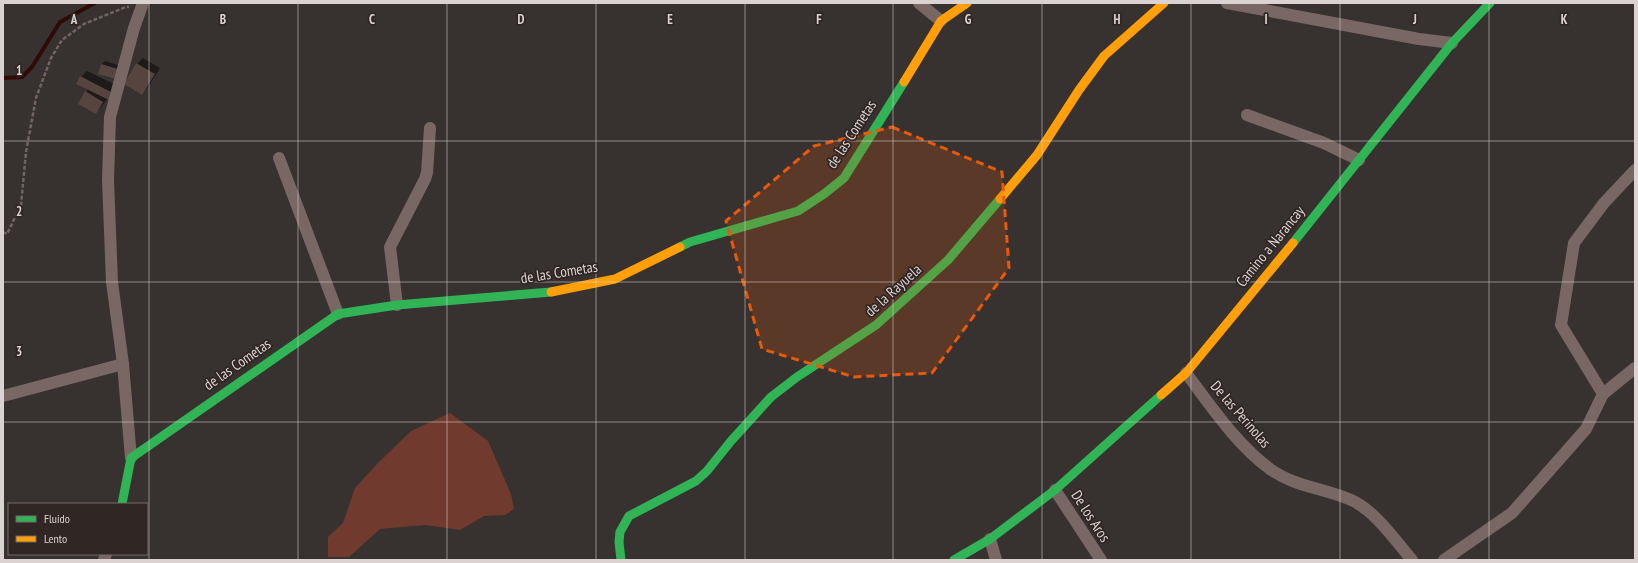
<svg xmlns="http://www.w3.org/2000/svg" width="1638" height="563" font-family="'PT Sans Narrow',sans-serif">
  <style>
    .green { fill: #703b2e }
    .shadow { fill: #0007 }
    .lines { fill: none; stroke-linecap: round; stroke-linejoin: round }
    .stream { stroke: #300b05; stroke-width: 4 }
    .building { fill: #56443f }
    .path { stroke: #716461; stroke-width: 2.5; stroke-dasharray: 4 2; stroke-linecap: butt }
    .street { stroke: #796763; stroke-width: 12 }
    .fast { stroke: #30b455; stroke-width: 9 }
    .slow { stroke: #ff9f0a; stroke-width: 9 }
    .marked { fill: #e8590c; fill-opacity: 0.2; stroke: #e8590c; stroke-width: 3; stroke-dasharray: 8 5; stroke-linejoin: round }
    .grid { fill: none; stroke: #dad3d2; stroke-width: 1; stroke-opacity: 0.55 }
    .labels { text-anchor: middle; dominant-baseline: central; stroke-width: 3.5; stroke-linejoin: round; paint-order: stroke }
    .street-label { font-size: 15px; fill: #dad3d2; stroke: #302623 }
    .grid-label { font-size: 13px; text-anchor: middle; font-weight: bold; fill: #dad3d2; stroke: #302623; stroke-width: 3.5; stroke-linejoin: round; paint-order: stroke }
  </style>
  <rect width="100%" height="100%" fill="#373130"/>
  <polygon class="green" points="450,413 488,441 511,494 514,509 505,515 484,516 460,530 426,525 380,529 349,557 328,557 328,537 343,523 355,488 377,464 411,431"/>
  <g class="shadow">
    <polygon points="143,58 160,68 148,87 142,93 137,64"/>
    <polygon points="105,61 121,66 118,75 100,73 102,64"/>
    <polygon points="87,71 118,86 96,113 79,103 88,89 81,77"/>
  </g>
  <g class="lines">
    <polyline class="stream" points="3,78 22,77 32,67 60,22 95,3"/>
  </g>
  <g class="building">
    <polygon points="136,63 155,74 142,95 124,84"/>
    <polygon points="101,64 118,69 116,79 98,74"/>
    <polygon points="80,76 113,93 109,100 76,84"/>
    <polygon points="85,91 103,102 96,114 78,104"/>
  </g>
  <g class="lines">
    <polyline class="path" points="3,232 7,234 21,205 26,152 36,98 51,58 62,40 84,24 126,7 129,7"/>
    <g class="street">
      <polyline points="919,3 941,21"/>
      <polyline points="1227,3 1419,39 1452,43"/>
      <polyline points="1247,115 1324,143 1359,160"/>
      <polyline points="279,158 338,314"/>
      <polyline points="397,305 390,247 425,179 427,173 430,128"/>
      <path d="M1186 373C1211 406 1236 444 1270 469 1293 486 1323 488 1349 499 1374 509 1395 540 1412 560"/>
      <polyline points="1603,394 1635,368"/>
      <polyline points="3,396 123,364"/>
      <polyline points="131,458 123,364 112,282 108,180 110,117 134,28 143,3"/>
      <polyline points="1055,490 1101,560"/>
      <polyline points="990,539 996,560"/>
      <polyline points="104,560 106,554"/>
      <polyline points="1444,560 1512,513 1586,429 1603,394 1561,325 1574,243 1604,203 1635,170"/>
    </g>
    <g class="fast">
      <polyline points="1293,243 1452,43 1490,3"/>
      <polyline points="680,247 690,242 798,211 824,194 844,178 904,82"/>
      <polyline points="122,504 131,458 338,314 397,305 551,292"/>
      <polyline points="621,560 619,542 620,532 629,516 696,481 707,471 731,441 771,397 797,377 876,325 948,260 1000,199"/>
      <polyline points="954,560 990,539 1055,490 1161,395"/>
    </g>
    <g class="slow">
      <polyline points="904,82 941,21 967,3"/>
      <polyline points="1000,199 1037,155 1079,90 1104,56 1164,3"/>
      <polyline points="551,292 615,279 680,247"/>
      <polyline points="1161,395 1186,373 1293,243"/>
    </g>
  </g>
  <path class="marked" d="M892 127 1002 172 1009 268 932 373 854 377 762 349 726 221 814 146Z"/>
  <path class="grid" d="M149 3V560M298 3V560M447 3V560M596 3V560M745 3V560M893 3V560M1042 3V560M1191 3V560M1340 3V560M1489 3V560M3 141H1635M3 282H1635M3 422H1635"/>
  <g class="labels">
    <g class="street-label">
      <text transform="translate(851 134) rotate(-57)">de las Cometas</text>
      <text transform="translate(1270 246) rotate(-51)">Camino a Narancay</text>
      <text transform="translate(559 272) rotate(-9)">de las Cometas</text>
      <text transform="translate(893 290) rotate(-42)">de la Rayuela</text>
      <text transform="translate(237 364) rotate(-35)">de las Cometas</text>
      <text transform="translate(1241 414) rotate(49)">De las Perinolas</text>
      <text transform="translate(1091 516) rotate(57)">De los Aros</text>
    </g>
  </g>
  <g class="grid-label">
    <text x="74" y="24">A</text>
    <text x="223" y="24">B</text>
    <text x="372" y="24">C</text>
    <text x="521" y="24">D</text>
    <text x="670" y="24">E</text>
    <text x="819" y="24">F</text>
    <text x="968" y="24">G</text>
    <text x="1117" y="24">H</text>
    <text x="1266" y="24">I</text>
    <text x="1415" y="24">J</text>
    <text x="1564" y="24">K</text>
    <text x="19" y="75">1</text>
    <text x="19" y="216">2</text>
    <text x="19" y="356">3</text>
  </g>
  <rect width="1638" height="563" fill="none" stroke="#dad3d2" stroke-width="8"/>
  <rect x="8" y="503" width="140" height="52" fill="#302623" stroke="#746b69"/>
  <rect x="16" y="516" width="20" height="6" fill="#30b455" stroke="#746b69"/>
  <text x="44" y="523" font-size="12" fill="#dad3d2">Fluido</text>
  <rect x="16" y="536" width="20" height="6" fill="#ff9f0a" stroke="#746b69"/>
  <text x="44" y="543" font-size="12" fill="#dad3d2">Lento</text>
</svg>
